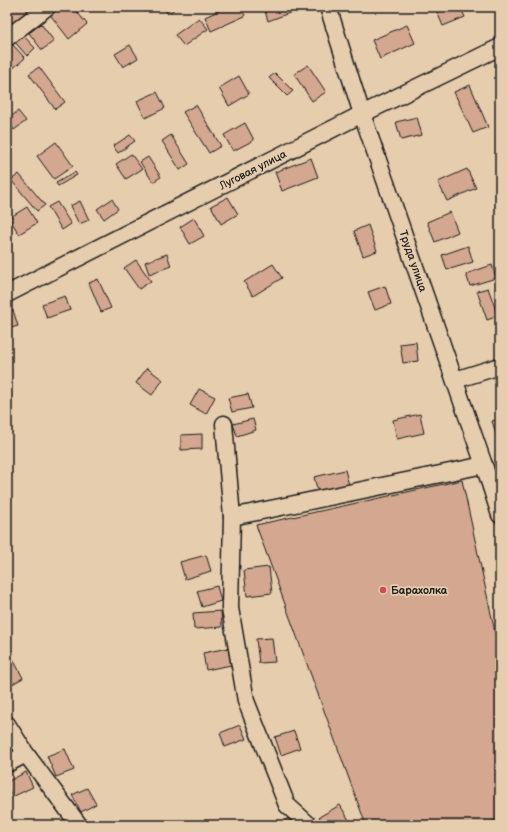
<svg xmlns="http://www.w3.org/2000/svg" width="507" height="832" font-family="'Balsamiq Sans',sans-serif">
  <style>
    .building { fill: #d4a790; stroke: #1c1c1c }
    .lines { fill: none; stroke-linecap: round; stroke-linejoin: round }
    .minor-casing { stroke: #1c1c1c; stroke-width: 19 }
    .minor { stroke: #e6cdae; stroke-width: 16 }
    .poi-dot { fill: #d1495b; stroke: #e6cdae; stroke-width: 1.5 }
    .labels { text-anchor: middle; dominant-baseline: central; stroke-width: 3.5; stroke-linejoin: round; paint-order: stroke }
    .street-label { font-size: 11px; fill: #1c1c1c; stroke: #e6cdae }
    .poi-label { font-size: 11px; font-weight: bold; fill: #1c1c1c; stroke: #e6cdae; text-anchor: start }
  </style>
  <rect width="100%" height="100%" fill="#e6cdae"/>
  <filter id="ink" filterUnits="userSpaceOnUse"><feTurbulence type="fractalNoise" baseFrequency=".025" numOctaves="2"/><feDisplacementMap in="SourceGraphic" scale="8" xChannelSelector="R" yChannelSelector="G"/><feConvolveMatrix kernelMatrix="1 2 1 2 8 2 1 2 1" color-interpolation-filters="sRGB"/></filter>
  <g filter="url(#ink)">
    <g class="building">
      <polygon points="12,7 24,7 28,12 7,30 7,11"/>
      <polygon points="54,7 73,7 87,24 69,39 48,12"/>
      <polygon points="163,7 177,7 168,14"/>
      <polygon points="227,7 241,7 245,16 211,31 205,17"/>
      <polygon points="275,7 290,7 292,12 268,21 265,11"/>
      <polygon points="435,7 460,7 465,17 443,26"/>
      <polygon points="199,18 208,29 184,46 175,35"/>
      <polygon points="41,24 54,41 42,50 29,33"/>
      <polygon points="407,25 415,43 380,59 372,40"/>
      <polygon points="22,34 35,48 27,56 14,41"/>
      <polygon points="11,43 25,58 10,71 7,68 7,46"/>
      <polygon points="130,45 138,58 123,67 115,54"/>
      <polygon points="308,65 326,92 312,101 294,74"/>
      <polygon points="39,67 65,102 55,109 29,74"/>
      <polygon points="275,73 293,91 287,96 269,78"/>
      <polygon points="239,76 249,94 229,106 219,88"/>
      <polygon points="470,85 488,127 473,133 454,92"/>
      <polygon points="157,92 165,108 145,118 137,101"/>
      <polygon points="196,105 221,146 209,153 183,112"/>
      <polygon points="18,111 26,121 14,130 7,120"/>
      <polygon points="417,117 422,135 401,140 396,122"/>
      <polygon points="245,123 254,140 233,151 224,135"/>
      <polygon points="130,135 135,141 118,153 113,146"/>
      <polygon points="171,135 189,164 180,170 162,141"/>
      <polygon points="56,142 73,166 54,179 37,156"/>
      <polygon points="131,154 142,169 126,179 116,164"/>
      <polygon points="148,157 161,177 153,182 140,162"/>
      <polygon points="311,158 318,177 282,191 275,172"/>
      <polygon points="467,169 476,188 447,201 438,182"/>
      <polygon points="75,172 77,175 58,186 56,183"/>
      <polygon points="19,174 45,205 37,211 11,180"/>
      <polygon points="228,197 238,214 221,224 211,206"/>
      <polygon points="112,199 118,209 104,219 97,209"/>
      <polygon points="80,201 89,220 79,224 70,206"/>
      <polygon points="57,202 71,224 62,230 48,207"/>
      <polygon points="27,207 37,223 19,234 9,218"/>
      <polygon points="450,212 458,232 435,242 427,222"/>
      <polygon points="194,218 204,236 190,244 180,227"/>
      <polygon points="368,225 377,251 363,256 354,231"/>
      <polygon points="468,246 473,262 447,270 442,255"/>
      <polygon points="167,254 171,266 149,274 145,262"/>
      <polygon points="136,260 151,281 139,289 124,268"/>
      <polygon points="273,264 282,278 253,296 244,282"/>
      <polygon points="492,265 496,278 470,286 466,274"/>
      <polygon points="98,279 111,308 101,312 89,283"/>
      <polygon points="385,286 391,304 375,310 368,292"/>
      <polygon points="488,288 498,316 487,320 477,291"/>
      <polygon points="65,296 70,310 47,318 42,304"/>
      <polygon points="13,310 18,326 7,329 7,312"/>
      <polygon points="416,342 418,361 403,363 400,344"/>
      <polygon points="147,368 163,380 152,395 136,383"/>
      <polygon points="199,389 215,397 206,414 190,405"/>
      <polygon points="248,394 252,408 232,412 228,398"/>
      <polygon points="420,414 424,433 397,439 393,420"/>
      <polygon points="253,419 256,430 237,436 233,424"/>
      <polygon points="500,419 500,439 498,440 492,421"/>
      <polygon points="202,434 202,449 181,450 181,435"/>
      <polygon points="345,470 349,485 318,492 314,477"/>
      <polygon points="462,480 500,655 500,819 481,825 366,825 256,525"/>
      <polygon points="206,555 211,571 185,579 180,562"/>
      <polygon points="269,567 272,593 247,596 244,570"/>
      <polygon points="217,586 221,601 202,607 197,591"/>
      <polygon points="221,611 222,627 194,629 193,613"/>
      <polygon points="272,638 275,662 259,663 256,639"/>
      <polygon points="228,648 231,665 206,670 203,653"/>
      <polygon points="13,659 23,678 7,687 7,663"/>
      <polygon points="240,725 246,739 225,747 220,733"/>
      <polygon points="294,731 300,748 281,755 275,737"/>
      <polygon points="65,749 74,770 56,777 47,756"/>
      <polygon points="26,772 33,787 12,797 7,786 7,782"/>
      <polygon points="87,788 96,804 81,812 72,795"/>
      <polygon points="340,805 352,825 323,825 319,817"/>
      <polygon points="288,818 294,825 280,825"/>
    </g>
    <g class="lines">
      <g class="minor-casing">
        <g id="minor">
          <polyline points="328,7 362,114 484,465 500,515"/>
          <polyline points="7,38 47,7"/>
          <polyline points="7,294 362,114 500,47"/>
          <polyline points="455,380 500,366"/>
          <polyline points="224,424 232,517 230,608 246,701 287,805 309,825"/>
          <polyline points="232,517 484,465"/>
          <polyline points="7,724 26,754 79,825"/>
          <polyline points="7,764 26,754"/>
        </g>
      </g>
      <use href="#minor" class="minor"/>
    </g>
  </g>
  <circle class="poi-dot" cx="383" cy="590" r="4"/>
  <g class="labels">
    <g class="street-label">
      <text transform="translate(253 170) rotate(-27)">Луговая улица</text>
      <text transform="translate(413 261) rotate(71)">Труда улица</text>
    </g>
    <g class="poi-label">
      <text x="391" y="590">Барахолка</text>
    </g>
  </g>
  <rect width="507" height="832" fill="none" stroke="#e6cdae" stroke-width="24"/>
  <rect x="12" y="12" width="483" height="808" fill="none" stroke="#1c1c1c" stroke-width="1.5" filter="url(#ink)"/>
</svg>
